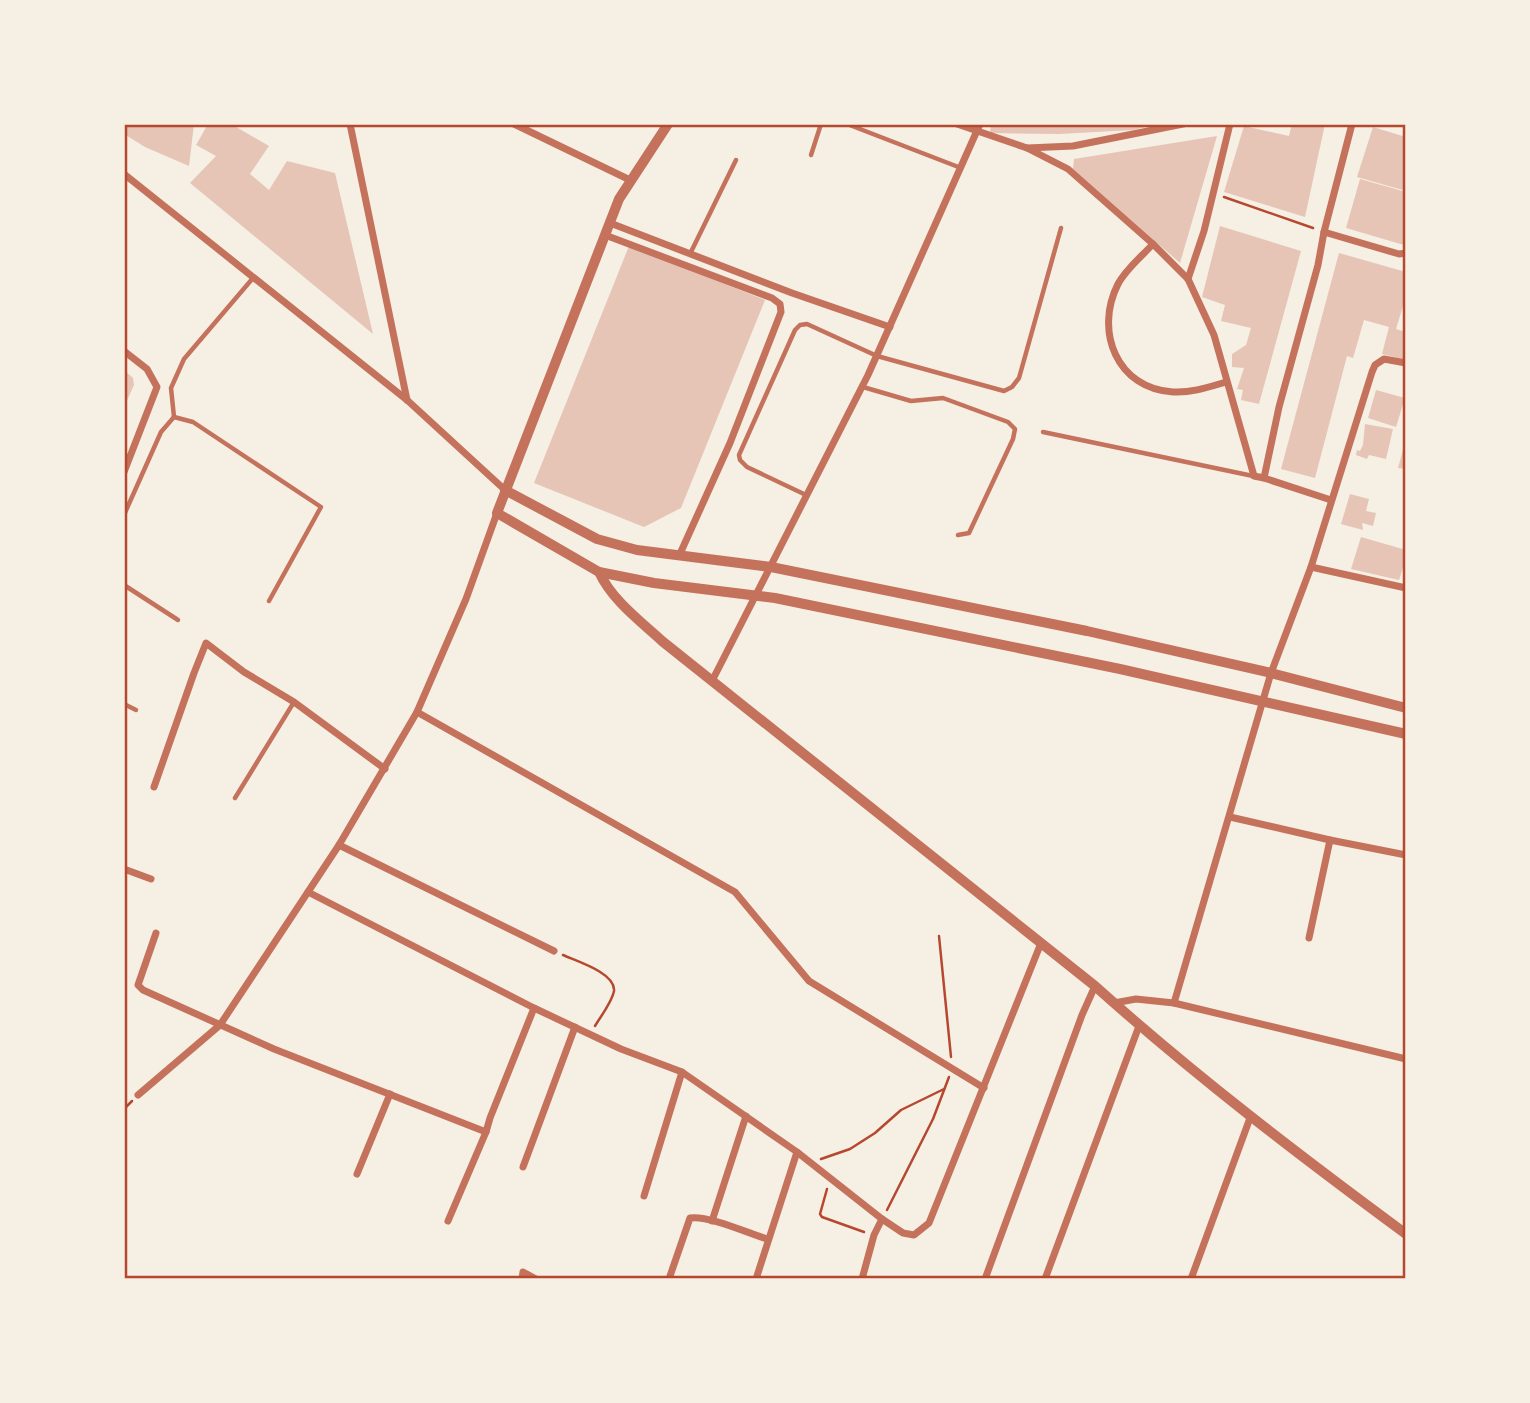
<svg xmlns="http://www.w3.org/2000/svg" width="1530" height="1403" font-family="'PT Sans',sans-serif">
  <style>
    .building { fill: #e6c5b7 }
    .lines { fill: none; stroke-linecap: round; stroke-linejoin: round }
    .path { stroke: #b5482f; stroke-width: 2.5 }
    .service { stroke: #c5725c; stroke-width: 4.5 }
    .minor { stroke: #c5725c; stroke-width: 7 }
    .tertiary { stroke: #c5725c; stroke-width: 10 }
    .neatline { fill: none; stroke: #b5482f; stroke-width: 2.5 }
  </style>
  <rect width="100%" height="100%" fill="#f6efe4"/>
  <g class="building">
    <polygon points="124,124 194,124 189,166 145,147 124,134"/>
    <polygon points="208,124 231,124 269,146 250,174 269,190 287,161 335,173 373,334 190,183 216,156 196,145"/>
    <polygon points="991,124 1155,124 1155,125 1133,130 1059,134 990,133"/>
    <polygon points="1292,124 1325,124 1305,217 1224,192 1244,126 1289,136"/>
    <polygon points="1373,127 1406,137 1406,191 1357,177"/>
    <polygon points="1217,136 1180,263 1073,169 1074,159"/>
    <polygon points="1360,179 1406,192 1404,245 1346,228"/>
    <polygon points="1220,226 1301,251 1259,404 1241,400 1243,390 1237,389 1244,368 1232,367 1232,354 1246,345 1251,328 1221,321 1225,305 1202,297"/>
    <polygon points="629,246 765,300 681,508 644,527 534,483"/>
    <polygon points="1339,253 1406,272 1406,296 1396,329 1406,332 1406,360 1382,354 1389,327 1364,320 1353,358 1347,356 1315,478 1281,469"/>
    <polygon points="124,370 133,378 134,385 124,407"/>
    <polygon points="1376,390 1405,398 1396,427 1368,418"/>
    <polygon points="1365,424 1393,429 1386,459 1369,455 1367,459 1356,455 1357,450 1360,451 1363,445"/>
    <polygon points="1405,442 1406,442 1406,469 1398,468"/>
    <polygon points="1350,494 1369,499 1366,511 1376,513 1373,526 1362,523 1363,530 1341,524"/>
    <polygon points="1361,537 1406,550 1406,558 1399,580 1351,569"/>
  </g>
  <g class="lines">
    <g class="path">
      <polyline points="1224,197 1313,228"/>
      <polyline points="939,936 951,1057"/>
      <path d="M563 955C576 961 616 973 614 991 612 1002 601 1016 595 1026"/>
      <polyline points="124,1109 132,1101"/>
      <polyline points="821,1159 850,1149 875,1133 901,1110 944,1089"/>
      <polyline points="827,1189 820,1214 822,1217 864,1232"/>
      <polyline points="887,1210 933,1119 949,1077"/>
    </g>
    <g class="service">
      <polyline points="847,124 961,168"/>
      <polyline points="811,155 821,124"/>
      <polyline points="690,254 736,160"/>
      <polyline points="863,387 911,401 943,398 1008,422 1015,429 1013,439 969,533 958,535"/>
      <polyline points="174,417 171,388 184,359 253,278"/>
      <polyline points="1043,432 1253,476"/>
      <polyline points="806,495 747,467 740,460 739,455 795,330 800,325 807,324 877,356 1004,391 1012,387 1019,378 1061,228"/>
      <polyline points="124,515 161,432 174,417 193,422 321,507 269,601"/>
      <polyline points="124,585 178,620"/>
      <polyline points="124,704 136,710"/>
      <polyline points="235,798 294,702"/>
    </g>
    <g class="minor">
      <polyline points="350,124 407,400"/>
      <polyline points="514,124 630,180"/>
      <polyline points="957,124 1027,148 1073,146 1183,124"/>
      <polyline points="1027,148 1068,169 1153,244 1188,279 1214,335 1254,476 1264,478"/>
      <polyline points="124,174 407,400 505,490"/>
      <polyline points="610,223 792,293 890,327"/>
      <polyline points="1324,232 1399,254 1406,253"/>
      <polyline points="605,235 772,298 780,304 781,312 730,443 679,556"/>
      <path d="M1153 244C1141 257 1126 269 1118 284 1094 331 1117 389 1173 392 1192 393 1209 387 1226 382"/>
      <polyline points="1188,279 1204,231 1230,124"/>
      <polyline points="124,351 147,369 157,387 124,472"/>
      <polyline points="1331,500 1264,478 1279,407 1318,265 1324,232 1352,124"/>
      <polyline points="1311,567 1406,588"/>
      <polyline points="712,681 868,375 980,124"/>
      <polyline points="417,712 735,892 809,981 984,1088"/>
      <polyline points="154,787 194,673 206,643 244,672 294,702 385,769"/>
      <polyline points="1230,817 1330,840 1406,855"/>
      <polyline points="339,845 554,951"/>
      <polyline points="124,869 151,879"/>
      <polyline points="308,892 534,1008 621,1049 682,1072 797,1152 882,1219 903,1233 914,1235 929,1223 1041,943"/>
      <polyline points="156,933 138,985 143,990 274,1049 486,1132 490,1118 534,1008"/>
      <polyline points="1309,938 1330,840"/>
      <polyline points="1114,1003 1136,999 1174,1003 1406,1059"/>
      <polyline points="1174,1003 1271,673 1311,567 1372,372 1375,365 1384,359 1406,363"/>
      <polyline points="138,1095 220,1025 339,845 417,712 466,599 497,513"/>
      <polyline points="523,1167 575,1027"/>
      <polyline points="357,1174 390,1094"/>
      <polyline points="644,1196 682,1072"/>
      <polyline points="448,1221 486,1132"/>
      <polyline points="712,1221 746,1116"/>
      <polyline points="522,1279 523,1272 536,1279"/>
      <path d="M669 1279 690 1218C708 1215 748 1233 767 1239"/>
      <polyline points="756,1279 797,1152"/>
      <polyline points="862,1279 874,1235 882,1219"/>
      <polyline points="985,1279 1082,1015 1095,986"/>
      <polyline points="1045,1279 1139,1026"/>
      <polyline points="1191,1279 1250,1118"/>
    </g>
    <g class="tertiary">
      <polyline points="668,124 619,199 497,513 599,572 654,583 775,598 1120,669 1406,734"/>
      <polyline points="505,490 597,539 637,550 771,567 1087,631 1271,673 1406,708"/>
      <path d="M599 572C612 600 639 620 662 641L1095 986C1194 1075 1299 1155 1406 1234"/>
    </g>
  </g>
  <rect width="1530" height="1403" fill="none" stroke="#f6efe4" stroke-width="252"/>
  <rect x="126" y="126" width="1278" height="1151" class="neatline"/>
</svg>
